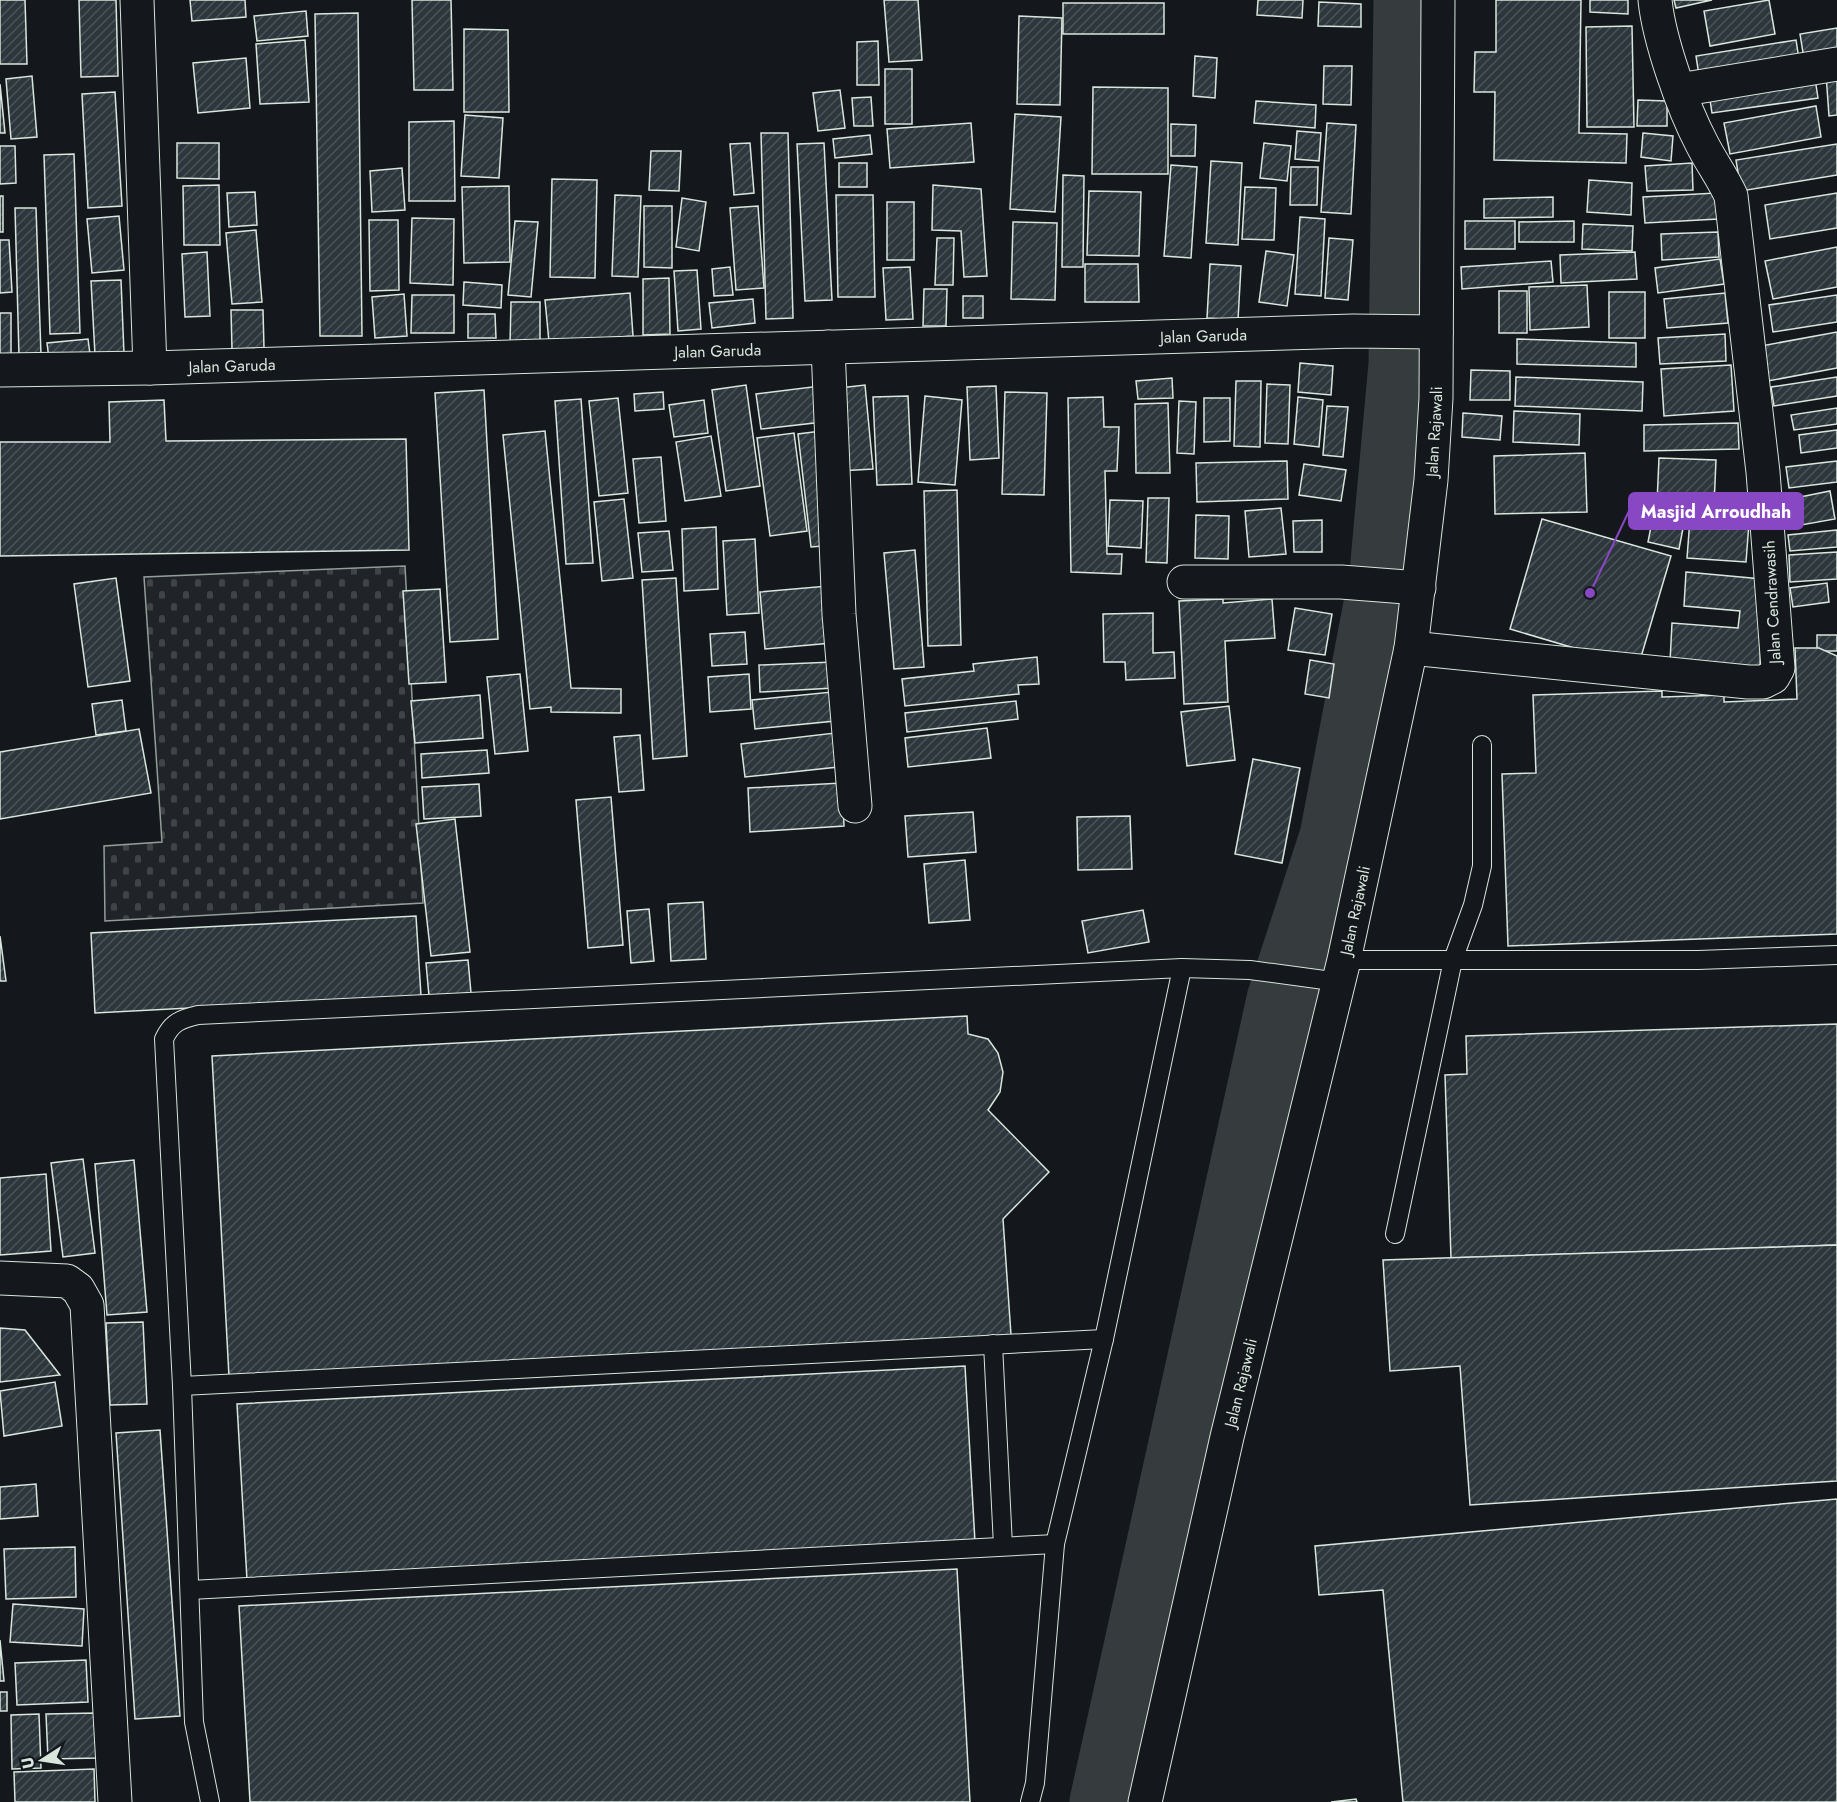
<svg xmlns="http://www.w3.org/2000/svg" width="1837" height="1802" font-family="Jost,sans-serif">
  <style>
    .cemetery { fill: url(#cemetery-stones); stroke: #939e99; stroke-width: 1.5 }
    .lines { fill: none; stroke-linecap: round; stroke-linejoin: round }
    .river { stroke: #363b3e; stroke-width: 69 }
    .building { fill: url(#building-hatch); stroke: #d8e6dc; stroke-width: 1.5 }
    .lane-casing { stroke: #d8e6dc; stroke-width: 20 }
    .street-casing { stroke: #d8e6dc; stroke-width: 35 }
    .secondary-casing { stroke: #d8e6dc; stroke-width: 35 }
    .lane { stroke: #14181c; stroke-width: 18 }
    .street { stroke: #14181c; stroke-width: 33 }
    .secondary { stroke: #14181c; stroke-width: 33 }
    .labels { text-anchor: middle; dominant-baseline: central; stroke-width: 4.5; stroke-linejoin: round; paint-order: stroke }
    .street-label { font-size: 16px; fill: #d8e6dc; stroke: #14181c }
    .leader { fill: none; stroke: #8948c3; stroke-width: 2 }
    .callout-dot { fill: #8948c3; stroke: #14181c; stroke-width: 2 }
    .callout { fill: #8948c3; stroke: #8948c3; stroke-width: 2 }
    .callout-label { font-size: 18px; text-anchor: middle; font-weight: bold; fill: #fff }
  </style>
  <defs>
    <pattern id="cemetery-stones" width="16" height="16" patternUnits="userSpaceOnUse" patternTransform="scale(1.5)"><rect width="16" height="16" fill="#202428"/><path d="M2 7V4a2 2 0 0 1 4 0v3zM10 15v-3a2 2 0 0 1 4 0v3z" fill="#404447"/></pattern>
    <pattern id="building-hatch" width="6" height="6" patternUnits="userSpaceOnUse" patternTransform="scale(1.5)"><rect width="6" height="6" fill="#2c363c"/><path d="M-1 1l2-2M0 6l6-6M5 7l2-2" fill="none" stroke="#4a5358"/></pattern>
  </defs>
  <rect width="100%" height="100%" fill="#14181c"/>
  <polygon class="cemetery" points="405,566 423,903 105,921 104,846 162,842 144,577"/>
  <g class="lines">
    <polyline class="river" points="1104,1802 1281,1000 1334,837 1384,573 1403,364 1408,0"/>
  </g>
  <g class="building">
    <polygon points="0,0 25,0 27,64 0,64"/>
    <polygon points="79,0 116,0 118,76 81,77"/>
    <polygon points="190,0 245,0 246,17 192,21"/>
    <polygon points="412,0 451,0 453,90 414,90"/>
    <polygon points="884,0 918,0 922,60 889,62"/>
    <polygon points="1258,0 1303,0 1302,18 1257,15"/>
    <polygon points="1496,0 1581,0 1579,133 1627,134 1626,163 1494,160 1495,92 1474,92 1475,52 1496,52"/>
    <polygon points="1590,0 1628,0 1628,14 1590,12"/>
    <polygon points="1674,0 1712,0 1676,8"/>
    <polygon points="1769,0 1775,34 1710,46 1704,11"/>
    <polygon points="1319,2 1361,4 1361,27 1318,26"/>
    <rect x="1063" y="3" width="101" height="31"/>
    <polygon points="306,11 308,36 257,41 254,16"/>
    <polygon points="358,13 362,336 320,336 315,14"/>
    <polygon points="1019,16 1062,18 1060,105 1017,104"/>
    <polygon points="1632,26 1634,127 1587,127 1586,27"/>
    <polygon points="1837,28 1837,60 1805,65 1800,34"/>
    <polygon points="464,29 508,30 509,112 464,112"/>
    <polygon points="305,40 309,102 260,104 256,44"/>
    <polygon points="1796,40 1800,66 1700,82 1696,56"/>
    <polygon points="878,41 879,85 857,85 857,42"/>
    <polygon points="1195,56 1217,58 1215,98 1193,96"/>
    <polygon points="246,58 250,108 198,113 193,63"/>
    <polygon points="1324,66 1352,66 1351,105 1323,104"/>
    <rect x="885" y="69" width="27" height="55"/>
    <polygon points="1814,72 1818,98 1712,113 1708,87"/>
    <polygon points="1837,73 1837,115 1829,116 1826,74"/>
    <polygon points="32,76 37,137 11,139 6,79"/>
    <polygon points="0,84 5,133 0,133"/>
    <polygon points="1093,87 1168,88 1168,174 1092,174"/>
    <polygon points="840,90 845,128 818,131 813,93"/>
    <polygon points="115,92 122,206 88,208 82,94"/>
    <polygon points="871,97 873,126 854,126 852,98"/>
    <polygon points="1638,100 1667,101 1667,126 1637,126"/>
    <polygon points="1256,101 1316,105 1315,128 1254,123"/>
    <polygon points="1816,106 1821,137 1730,154 1724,123"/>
    <polygon points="1015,114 1061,117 1055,212 1010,209"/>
    <polygon points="465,115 503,118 499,178 461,176"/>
    <polygon points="454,121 455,201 409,201 409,122"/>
    <polygon points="971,123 974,162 890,168 887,129"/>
    <polygon points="1327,123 1356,125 1351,214 1321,212"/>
    <polygon points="1171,124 1196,125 1195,156 1171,156"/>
    <polygon points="1297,131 1321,133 1319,161 1295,159"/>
    <polygon points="761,133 788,133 793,318 766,319"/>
    <polygon points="1643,133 1673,136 1671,161 1641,157"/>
    <polygon points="870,135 872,154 835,158 833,139"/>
    <polygon points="177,143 219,143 219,179 177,178"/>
    <polygon points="750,143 754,193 734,195 730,144"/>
    <polygon points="824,143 832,300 805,301 797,144"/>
    <polygon points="1264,143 1291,146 1287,181 1260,178"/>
    <polygon points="1837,144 1837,175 1741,191 1736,160"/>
    <polygon points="0,146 15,146 16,183 0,184"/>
    <polygon points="651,151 681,151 679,191 649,190"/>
    <polygon points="74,154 80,333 50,334 44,155"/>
    <polygon points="1211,161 1242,163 1238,245 1206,243"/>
    <rect x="839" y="163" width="28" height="24"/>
    <polygon points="1692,163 1693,190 1647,191 1645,166"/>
    <polygon points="1171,165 1197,167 1191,258 1164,256"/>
    <polygon points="1291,167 1318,167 1317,205 1290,205"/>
    <polygon points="402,168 405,210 372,212 370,171"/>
    <polygon points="1063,175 1084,176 1083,267 1062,267"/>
    <polygon points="552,179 597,180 595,278 550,277"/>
    <polygon points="1589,180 1632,183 1631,215 1587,212"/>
    <polygon points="219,185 220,245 184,245 183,186"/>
    <polygon points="933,185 981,189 987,276 964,277 961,231 932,230"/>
    <polygon points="509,186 510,262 464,263 462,187"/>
    <polygon points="1245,187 1276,188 1274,240 1242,239"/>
    <polygon points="1089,191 1141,192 1139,256 1087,255"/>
    <polygon points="255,192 257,225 229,227 227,193"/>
    <polygon points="1716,193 1718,219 1645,223 1643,197"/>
    <polygon points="1837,193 1837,228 1770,239 1765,205"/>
    <polygon points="615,195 641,196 638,277 612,276"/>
    <polygon points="836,195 873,195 875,297 838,297"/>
    <rect x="0" y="196" width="3" height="36"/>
    <polygon points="1553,197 1553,217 1484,218 1484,199"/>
    <polygon points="682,198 706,202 699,251 676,247"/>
    <rect x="887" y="202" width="27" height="58"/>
    <polygon points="644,206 672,206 672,268 644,267"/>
    <polygon points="758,206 764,288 736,290 730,208"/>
    <polygon points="15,208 36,208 41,355 19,356"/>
    <polygon points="119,216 124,270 92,273 87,219"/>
    <polygon points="1300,217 1325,219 1321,296 1295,294"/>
    <polygon points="412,218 454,219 453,285 410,283"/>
    <polygon points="369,220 398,220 399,290 370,291"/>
    <polygon points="515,221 538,222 531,297 508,295"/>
    <rect x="1465" y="221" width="50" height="28"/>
    <polygon points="1574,221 1574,242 1519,242 1519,222"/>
    <polygon points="1013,222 1057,223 1055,300 1011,299"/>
    <polygon points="1583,224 1633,226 1632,251 1582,249"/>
    <polygon points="256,230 262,302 232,304 226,233"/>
    <polygon points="1718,232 1719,257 1662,260 1661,234"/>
    <polygon points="937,238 954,238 953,285 935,285"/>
    <polygon points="1329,238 1353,240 1348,300 1325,298"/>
    <polygon points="0,240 9,240 12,292 0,293"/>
    <polygon points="1837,247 1837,287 1773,299 1765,261"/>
    <polygon points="1266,251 1294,255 1287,306 1259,302"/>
    <polygon points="207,252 210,316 185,317 182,254"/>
    <polygon points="1635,252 1637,279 1561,283 1560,255"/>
    <polygon points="1720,259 1724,284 1658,293 1655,268"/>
    <polygon points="1551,261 1553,282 1462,289 1461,267"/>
    <polygon points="1085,264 1138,264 1139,302 1085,302"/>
    <polygon points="1210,264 1241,266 1238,320 1207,318"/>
    <polygon points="730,267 733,295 714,296 712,269"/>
    <polygon points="910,267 913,319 886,320 883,268"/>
    <polygon points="697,270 701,329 678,331 674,271"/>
    <polygon points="669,278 670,334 643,335 643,279"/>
    <polygon points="121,280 124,354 95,355 91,281"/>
    <polygon points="464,282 502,285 501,308 463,305"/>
    <polygon points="1587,285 1589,327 1530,330 1529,287"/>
    <polygon points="924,289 947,289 946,326 923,326"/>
    <rect x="1499" y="291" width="28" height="42"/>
    <rect x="1609" y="292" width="36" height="46"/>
    <polygon points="630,293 633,336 549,342 545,300"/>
    <polygon points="1725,293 1728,323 1667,328 1664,299"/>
    <polygon points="404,294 407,336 375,338 372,297"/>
    <polygon points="412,295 454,295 454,333 411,333"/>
    <polygon points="1837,295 1837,322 1773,332 1769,305"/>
    <rect x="963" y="296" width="20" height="22"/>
    <polygon points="753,299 755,323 712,328 709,303"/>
    <polygon points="511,302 540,302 540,344 510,344"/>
    <polygon points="231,310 263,310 264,348 232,349"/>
    <rect x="0" y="313" width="11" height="47"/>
    <polygon points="468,314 495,314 496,338 468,338"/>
    <polygon points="1837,332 1837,368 1768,381 1761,346"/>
    <polygon points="1725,334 1726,361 1660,364 1658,338"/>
    <polygon points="88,339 90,354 49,359 47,343"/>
    <polygon points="1517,339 1636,343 1636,367 1517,364"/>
    <polygon points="1300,363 1333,366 1331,395 1298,392"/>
    <polygon points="1731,365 1734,411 1664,416 1661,369"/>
    <polygon points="1471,370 1510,371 1510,400 1470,400"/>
    <polygon points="1516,377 1643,382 1642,411 1515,406"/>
    <polygon points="1837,377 1837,396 1774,406 1771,387"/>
    <polygon points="1172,378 1173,398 1138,399 1136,381"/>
    <polygon points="1236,381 1261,381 1260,447 1234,446"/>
    <polygon points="1267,384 1290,385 1288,444 1265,443"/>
    <polygon points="746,385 760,486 726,491 712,390"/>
    <polygon points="865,385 873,469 839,471 831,389"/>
    <polygon points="820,386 823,422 761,429 756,394"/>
    <polygon points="996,386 999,458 970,460 967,387"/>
    <polygon points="484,390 498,639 450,642 435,393"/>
    <polygon points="663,392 664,409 635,411 634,394"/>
    <polygon points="1005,392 1047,393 1044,495 1002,494"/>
    <polygon points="908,396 912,484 877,485 873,397"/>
    <polygon points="925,396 962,400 955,485 918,482"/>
    <polygon points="1103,397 1104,427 1119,427 1117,471 1105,471 1107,554 1122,554 1121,574 1071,572 1068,398"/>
    <polygon points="1298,397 1323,400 1319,447 1294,444"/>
    <polygon points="618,398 628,493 599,496 589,401"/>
    <polygon points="1204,398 1230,398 1230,441 1204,442"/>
    <polygon points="581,399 593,563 566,564 555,401"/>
    <polygon points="164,400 166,441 406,439 409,550 0,556 0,442 110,442 109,402"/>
    <polygon points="704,400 708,433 674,437 669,405"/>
    <polygon points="1179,401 1196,402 1194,454 1177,453"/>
    <polygon points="1168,403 1170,473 1136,473 1135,404"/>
    <polygon points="1327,406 1348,407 1343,457 1323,455"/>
    <polygon points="1837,408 1837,424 1794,430 1791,415"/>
    <polygon points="1514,411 1580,414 1579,445 1513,442"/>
    <polygon points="1463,413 1502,416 1500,440 1462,437"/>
    <polygon points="1738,423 1739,449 1644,451 1644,425"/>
    <polygon points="1837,430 1837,448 1801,453 1799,435"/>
    <polygon points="545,431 571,688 621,689 621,713 551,712 551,707 530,709 503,435"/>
    <polygon points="821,431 834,545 811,547 798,434"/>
    <polygon points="794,433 807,531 770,536 757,438"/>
    <polygon points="711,436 721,496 685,501 676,442"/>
    <polygon points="1585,453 1587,512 1495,514 1494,456"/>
    <polygon points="661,457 666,521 639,523 633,459"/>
    <polygon points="1659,458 1716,460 1714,506 1657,503"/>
    <polygon points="1287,461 1288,499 1197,502 1196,463"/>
    <polygon points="1837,461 1837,482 1789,488 1786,467"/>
    <polygon points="1304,464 1346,470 1341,501 1299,495"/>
    <polygon points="957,490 961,645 928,646 924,491"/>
    <polygon points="1830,491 1835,519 1790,527 1785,500"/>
    <polygon points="1148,498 1169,498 1167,563 1146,562"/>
    <polygon points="624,499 633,578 602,581 594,502"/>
    <polygon points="1110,500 1143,501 1141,548 1108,546"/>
    <polygon points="1281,508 1286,554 1249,557 1245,511"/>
    <polygon points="1196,515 1229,516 1228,559 1195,558"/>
    <polygon points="1653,517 1684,523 1679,549 1648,542"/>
    <polygon points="1542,519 1671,556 1638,667 1510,629"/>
    <polygon points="1690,519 1749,523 1746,562 1687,558"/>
    <polygon points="1322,520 1322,552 1294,552 1293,521"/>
    <polygon points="716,527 718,589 684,591 682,529"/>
    <polygon points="1837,530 1837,547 1790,551 1788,535"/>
    <polygon points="669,531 673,570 642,572 638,533"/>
    <polygon points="755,539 759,613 727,615 723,541"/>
    <polygon points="915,550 924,667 894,669 884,553"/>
    <polygon points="1837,552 1837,579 1790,582 1789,555"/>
    <polygon points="1686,572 1762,579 1760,669 1670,662 1672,623 1738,628 1740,611 1684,606"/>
    <polygon points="116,578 130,681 88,687 74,584"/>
    <polygon points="676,578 687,756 653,759 642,580"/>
    <polygon points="1827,583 1829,602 1793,607 1790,588"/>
    <polygon points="828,586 832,643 765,649 760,592"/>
    <polygon points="440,589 446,682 409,684 403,591"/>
    <polygon points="1223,599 1223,603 1272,599 1275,638 1225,641 1228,702 1184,704 1179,601"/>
    <polygon points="1295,608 1332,614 1325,655 1288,650"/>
    <polygon points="1153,613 1153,653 1174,652 1175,678 1126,680 1125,662 1104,662 1103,614"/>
    <polygon points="745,632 747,664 712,666 710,634"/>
    <rect x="1817" y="635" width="20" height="16"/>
    <polygon points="1795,648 1819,648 1837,656 1837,934 1508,946 1502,774 1536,773 1533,695 1662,691 1662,697 1724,695 1724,702 1797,699"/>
    <polygon points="1037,657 1039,684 1018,685 1019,694 905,706 902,679 974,671 973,664"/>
    <polygon points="1310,660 1334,664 1329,698 1305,694"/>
    <polygon points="833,662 834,688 760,692 759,665"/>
    <polygon points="520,674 528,751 495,754 487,677"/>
    <polygon points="749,674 751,709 710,712 708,677"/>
    <polygon points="832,692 835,721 755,729 752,700"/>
    <polygon points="480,695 483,738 415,743 411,701"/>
    <polygon points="122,700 126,731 96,735 92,704"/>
    <polygon points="1016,701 1018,719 907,732 905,713"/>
    <polygon points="1229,706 1235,760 1187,766 1181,712"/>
    <polygon points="987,728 991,758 908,767 905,738"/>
    <polygon points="139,729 151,793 0,819 0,752"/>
    <polygon points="835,733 838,767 745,777 741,744"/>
    <polygon points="640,735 644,790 619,792 614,737"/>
    <polygon points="487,750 489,773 422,778 421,754"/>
    <polygon points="1253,759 1300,768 1282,863 1235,854"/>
    <polygon points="842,783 844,826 750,832 748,788"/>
    <polygon points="479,784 481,816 424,819 422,787"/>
    <polygon points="611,797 623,945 588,948 576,800"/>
    <polygon points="973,812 976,852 908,857 905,816"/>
    <polygon points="1130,816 1132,869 1078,870 1077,817"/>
    <polygon points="455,819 470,952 431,956 416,824"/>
    <polygon points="965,860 970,920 929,923 924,864"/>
    <polygon points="703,902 706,959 671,961 668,904"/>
    <polygon points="649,909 654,961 631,963 627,911"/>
    <polygon points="1143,910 1149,942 1088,953 1082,921"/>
    <polygon points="416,916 421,996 95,1013 91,933"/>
    <polygon points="0,936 6,981 0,981"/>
    <polygon points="468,960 471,993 429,996 426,963"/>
    <polygon points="967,1016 968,1034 988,1039 998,1053 1003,1072 1000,1092 988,1110 1049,1172 1003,1219 1011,1335 229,1377 212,1056"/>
    <polygon points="1837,1024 1837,1245 1451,1258 1445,1075 1467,1074 1466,1036"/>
    <polygon points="83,1159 95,1253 63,1257 51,1163"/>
    <polygon points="134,1160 147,1312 107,1315 95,1164"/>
    <polygon points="46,1174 51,1251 0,1255 0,1178"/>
    <polygon points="1837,1245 1837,1481 1470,1505 1460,1366 1390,1371 1383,1260"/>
    <polygon points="143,1322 147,1404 110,1405 106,1323"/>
    <polygon points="0,1328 25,1330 60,1375 0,1382"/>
    <polygon points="965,1366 975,1542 247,1580 237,1404"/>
    <polygon points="55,1382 62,1426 4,1436 0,1391"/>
    <polygon points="160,1430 180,1716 135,1719 116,1433"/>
    <polygon points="36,1484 38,1516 0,1519 0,1487"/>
    <polygon points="1837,1499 1837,1802 1403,1802 1383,1590 1319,1595 1315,1546"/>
    <polygon points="75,1547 76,1597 6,1599 4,1549"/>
    <polygon points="957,1569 970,1802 250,1802 239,1606"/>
    <polygon points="13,1604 84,1609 82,1646 10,1642"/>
    <polygon points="0,1640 4,1681 0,1681"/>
    <polygon points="86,1660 88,1702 17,1705 15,1663"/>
    <rect x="0" y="1692" width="7" height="19"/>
    <polygon points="96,1713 98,1758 48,1759 46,1714"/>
    <polygon points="39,1714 41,1768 12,1769 11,1715"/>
    <polygon points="94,1769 95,1802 15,1802 14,1772"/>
    <polygon points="1356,1799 1357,1802 1331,1802"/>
  </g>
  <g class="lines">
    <g class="lane-casing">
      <g id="lane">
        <polyline points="1344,960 1698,960 1837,955"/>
        <polyline points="1395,1234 1453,960 1473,905 1482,866 1482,745"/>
        <polyline points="993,1344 1003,1546"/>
        <polyline points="182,1386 1104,1339"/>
        <polyline points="190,1590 1055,1544"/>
        <path d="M210 1802 194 1722 182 1386 164 1039C172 1022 181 1019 198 1015L1182 968 1250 970 1339 982"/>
        <polyline points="1030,1802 1035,1783 1055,1544 1104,1339 1182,968"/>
      </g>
    </g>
    <g class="street-casing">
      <g id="street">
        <polyline points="137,0 150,368"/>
        <polyline points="1679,90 1837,64"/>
        <polyline points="828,347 839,614 855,806"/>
        <polyline points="1184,582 1341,582 1419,588"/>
        <path d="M1411 648 1748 682H1763L1773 677 1778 668 1763 472 1731 196C1723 178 1711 162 1702 144 1683 108 1659 40 1655 0"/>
        <polyline points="0,1278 67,1281 78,1289 87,1305 115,1802"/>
      </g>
    </g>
    <g class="secondary-casing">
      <g id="secondary">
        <path id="s1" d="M0 370 150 368 1353 331 1436 332"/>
        <path id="s2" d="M1145 1802 1227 1437 1344 960 1411 648 1431 480 1436 398 1438 0"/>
      </g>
    </g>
    <use href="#lane" class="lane"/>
    <use href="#street" class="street"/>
    <use href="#secondary" class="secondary"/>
  </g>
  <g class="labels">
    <g class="street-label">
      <text stroke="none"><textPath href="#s1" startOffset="1204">Jalan Garuda</textPath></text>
      <text stroke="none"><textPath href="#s1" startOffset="718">Jalan Garuda</textPath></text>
      <text stroke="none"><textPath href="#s1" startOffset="232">Jalan Garuda</textPath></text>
      <text stroke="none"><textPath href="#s2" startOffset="1402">Jalan Rajawali</textPath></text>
      <text transform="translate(1772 602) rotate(-93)">Jalan Cendrawasih</text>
      <text stroke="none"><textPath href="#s2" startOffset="916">Jalan Rajawali</textPath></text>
      <text stroke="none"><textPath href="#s2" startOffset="430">Jalan Rajawali</textPath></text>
    </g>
  </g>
  <path class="leader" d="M1590 593L1629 511"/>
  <circle class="callout-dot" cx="1590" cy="593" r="6"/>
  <rect class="callout" x="1629" y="493" width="174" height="36" rx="6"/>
  <g class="callout-label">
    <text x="1716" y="518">Masjid Arroudhah</text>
  </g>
  <g transform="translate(42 1760) rotate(258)" stroke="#14181c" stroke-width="4.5" paint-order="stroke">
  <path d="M0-4.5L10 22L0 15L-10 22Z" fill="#d8e6dc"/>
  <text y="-9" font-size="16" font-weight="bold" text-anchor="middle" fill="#d8e6dc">U</text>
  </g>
</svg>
